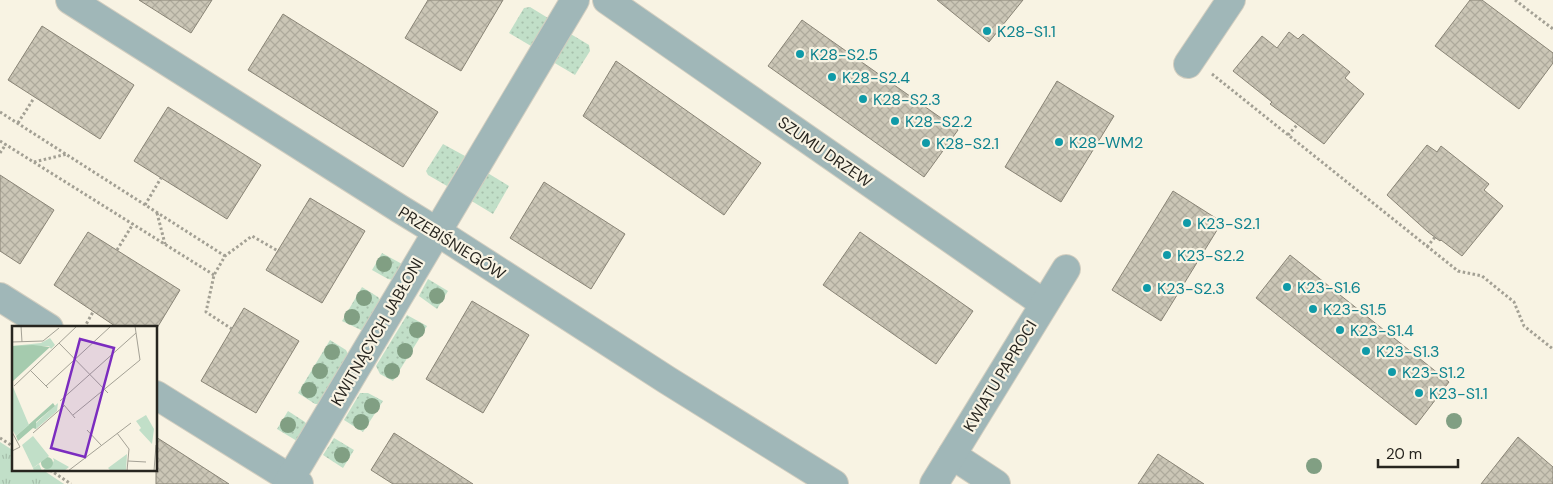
<svg xmlns="http://www.w3.org/2000/svg" width="1553" height="484" font-family="'DM Sans',sans-serif">
  <style>
    .grass { fill: url(#grass-dots) }
    .park { fill: url(#park-tufts) }
    .building { fill: url(#building-cross-hatch); stroke: #898476 }
    .lines { fill: none; stroke-linecap: round; stroke-linejoin: round }
    .minor-casing { stroke: #d2cec0; stroke-width: 30 }
    .path { stroke: #a3a094; stroke-width: 3; stroke-dasharray: 2.5 2.5; stroke-linecap: butt }
    .minor { stroke: #a0b7b8; stroke-width: 28 }
    .tree { fill: #819f83 }
    .culture-dot { fill: #0f9aa8; stroke: #f8f3e3; stroke-width: 2 }
    .labels { text-anchor: middle; dominant-baseline: central; stroke-width: 4.5; stroke-linejoin: round; paint-order: stroke }
    .culture-label { font-size: 16px; fill: #0d838f; stroke: #f8f3e3; text-anchor: start }
    .street-label { font-size: 16px; fill: #27251f; stroke: #f8f3e3 }
    .inset-road { fill: none; stroke: #a4a195; stroke-width: 1 }
    .view { fill: #7b2cbf; fill-opacity: 0.15; stroke: #7b2cbf; stroke-width: 2.5 }
    .inset-edge { fill: none; stroke: #27251f; stroke-width: 2.5 }
  </style>
  <defs>
    <pattern id="grass-dots" width="8" height="8" patternUnits="userSpaceOnUse" patternTransform="scale(1.25)"><rect width="8" height="8" fill="#c1dfc8"/><path d="M2 2h.1M6 6h.1" fill="none" stroke="#a6bfab" stroke-width="1.8" stroke-linecap="round"/></pattern>
    <pattern id="park-tufts" width="24" height="20" patternUnits="userSpaceOnUse" patternTransform="scale(1.25)"><rect width="24" height="20" fill="#c1dfc8"/><path d="M3 7l-1-3M5 7V3M7 7l1-3M15 17l-1-3M17 17v-4M19 17l1-3" fill="none" stroke="#a6bfab"/></pattern>
    <pattern id="building-cross-hatch" width="8" height="8" patternUnits="userSpaceOnUse" patternTransform="scale(1.25)"><rect width="8" height="8" fill="#cbc6b6"/><path d="M0 0l8 8M0 8l8-8" fill="none" stroke="#aeaa9c"/></pattern>
  </defs>
  <rect width="100%" height="100%" fill="#f8f3e3"/>
  <g class="grass">
    <polygon points="530,7 548,18 531,46 509,33 524,8"/>
    <polygon points="569,33 589,45 590,51 575,75 553,62"/>
    <polygon points="443,144 465,156 447,186 428,175 426,171"/>
    <polygon points="486,172 509,186 493,214 470,200"/>
    <polygon points="382,253 402,264 393,280 388,279 372,270"/>
    <polygon points="428,279 448,291 437,309 419,296"/>
    <polygon points="362,287 378,297 381,301 364,329 361,330 342,321"/>
    <polygon points="407,315 427,326 393,381 380,374 376,366"/>
    <polygon points="330,340 346,350 348,354 318,404 315,404 298,393"/>
    <polygon points="360,393 368,393 383,401 363,432 344,420"/>
    <polygon points="288,411 305,422 307,425 297,441 277,429"/>
    <polygon points="334,438 354,450 343,468 323,455"/>
  </g>
  <polygon class="park" points="0,442 14,451 14,470 43,470 64,484 0,484"/>
  <g class="building">
    <polygon points="139,0 212,0 191,33"/>
    <polygon points="428,0 503,0 461,71 405,38"/>
    <polygon points="937,0 1023,0 989,42"/>
    <polygon points="1470,0 1482,0 1553,53 1553,63 1519,109 1435,46"/>
    <polygon points="283,14 438,112 403,167 248,70"/>
    <polygon points="802,20 958,130 924,177 768,66"/>
    <polygon points="42,26 134,85 100,139 8,80"/>
    <polygon points="1289,32 1298,39 1303,34 1350,72 1345,78 1364,94 1324,144 1270,104 1272,102 1233,71 1262,36 1277,48"/>
    <polygon points="616,61 761,163 724,215 583,116"/>
    <polygon points="1057,81 1114,116 1061,202 1005,167"/>
    <polygon points="168,107 261,165 227,219 134,161"/>
    <polygon points="1427,145 1437,152 1441,146 1489,184 1484,190 1503,206 1462,256 1441,240 1440,241 1428,232 1387,195"/>
    <polygon points="0,175 54,210 20,264 0,251"/>
    <polygon points="544,182 625,234 591,289 510,238"/>
    <polygon points="1173,191 1222,222 1161,321 1112,290"/>
    <polygon points="310,198 365,231 322,303 266,270"/>
    <polygon points="88,232 180,290 157,328 118,328 54,285"/>
    <polygon points="860,232 973,311 936,364 823,285"/>
    <polygon points="1290,255 1449,382 1416,425 1256,298"/>
    <polygon points="472,301 529,335 483,413 426,379"/>
    <polygon points="244,308 299,341 256,413 201,381"/>
    <polygon points="394,433 473,484 393,484 371,470"/>
    <polygon points="156,437 229,484 156,484"/>
    <polygon points="1518,437 1553,467 1553,484 1481,484"/>
    <polygon points="1158,454 1204,484 1138,484"/>
  </g>
  <g class="lines">
    <g class="minor-casing">
      <g id="minor">
        <polyline points="70,0 400,209 436,231 667,380 834,484"/>
        <polyline points="607,0 1043,303"/>
        <polyline points="1188,64 1231,0"/>
        <polyline points="0,297 49,328"/>
        <polyline points="156,395 299,484"/>
        <polyline points="952,455 996,484"/>
        <polyline points="287,484 575,0"/>
        <polyline points="934,484 1066,269"/>
      </g>
    </g>
    <g class="path">
      <polyline points="1515,0 1553,29"/>
      <polyline points="1212,74 1458,271 1482,276 1514,302 1524,326 1553,349"/>
      <polyline points="0,112 225,256"/>
      <polyline points="18,123 34,98"/>
      <polyline points="1288,135 1297,125"/>
      <polyline points="0,141 214,275"/>
      <polyline points="0,153 6,144"/>
      <polyline points="34,162 67,154"/>
      <polyline points="145,205 161,178"/>
      <polyline points="157,213 165,244"/>
      <polyline points="1427,247 1435,237"/>
      <polyline points="117,250 133,224"/>
      <polyline points="84,328 93,312"/>
      <polyline points="232,329 206,312 214,275 225,256 252,236 278,251"/>
      <polyline points="0,438 14,447"/>
      <polyline points="50,470 71,484"/>
    </g>
    <use href="#minor" class="minor"/>
  </g>
  <g class="tree">
    <circle cx="384" cy="264" r="8"/>
    <circle cx="437" cy="296" r="8"/>
    <circle cx="364" cy="298" r="8"/>
    <circle cx="352" cy="317" r="8"/>
    <circle cx="417" cy="330" r="8"/>
    <circle cx="405" cy="351" r="8"/>
    <circle cx="332" cy="352" r="8"/>
    <circle cx="320" cy="371" r="8"/>
    <circle cx="392" cy="371" r="8"/>
    <circle cx="309" cy="390" r="8"/>
    <circle cx="372" cy="406" r="8"/>
    <circle cx="1454" cy="421" r="8"/>
    <circle cx="361" cy="422" r="8"/>
    <circle cx="288" cy="425" r="8"/>
    <circle cx="342" cy="455" r="8"/>
    <circle cx="1314" cy="466" r="8"/>
  </g>
  <g class="culture-dot">
    <circle cx="987" cy="31" r="5"/>
    <circle cx="800" cy="54" r="5"/>
    <circle cx="832" cy="77" r="5"/>
    <circle cx="863" cy="99" r="5"/>
    <circle cx="895" cy="121" r="5"/>
    <circle cx="1059" cy="142" r="5"/>
    <circle cx="926" cy="143" r="5"/>
    <circle cx="1187" cy="223" r="5"/>
    <circle cx="1167" cy="255" r="5"/>
    <circle cx="1287" cy="287" r="5"/>
    <circle cx="1147" cy="288" r="5"/>
    <circle cx="1313" cy="309" r="5"/>
    <circle cx="1340" cy="330" r="5"/>
    <circle cx="1366" cy="351" r="5"/>
    <circle cx="1392" cy="372" r="5"/>
    <circle cx="1419" cy="393" r="5"/>
  </g>
  <g class="labels">
    <g class="culture-label">
      <text x="997" y="31">K28-S1.1</text>
      <text x="810" y="54">K28-S2.5</text>
      <text x="842" y="77">K28-S2.4</text>
      <text x="873" y="99">K28-S2.3</text>
      <text x="905" y="121">K28-S2.2</text>
      <text x="1069" y="142">K28-WM2</text>
      <text x="936" y="143">K28-S2.1</text>
      <text x="1197" y="223">K23-S2.1</text>
      <text x="1177" y="255">K23-S2.2</text>
      <text x="1297" y="287">K23-S1.6</text>
      <text x="1157" y="288">K23-S2.3</text>
      <text x="1323" y="309">K23-S1.5</text>
      <text x="1350" y="330">K23-S1.4</text>
      <text x="1376" y="351">K23-S1.3</text>
      <text x="1402" y="372">K23-S1.2</text>
      <text x="1429" y="393">K23-S1.1</text>
    </g>
    <g class="street-label">
      <text transform="translate(825 152) rotate(35)">SZUMU DRZEW</text>
      <text transform="translate(452 243) rotate(32)">PRZEBIŚNIEGÓW</text>
      <text transform="translate(377 332) rotate(-60)">KWITNĄCYCH JABŁONI</text>
      <text transform="translate(1000 376) rotate(-59)">KWIATU PAPROCI</text>
    </g>
  </g>
  <g transform="translate(12 326)">
    <rect width="145" height="145" fill="#f8f3e3"/>
    <path d="M38 12 43 19 39 23 37 20H0L29 17ZM46 77 45 85 24 103V97ZM41 132 57 141 52 145H22L21 142 27 138 30 145 42 135Z" fill="#c1dfc8"/>
    <path d="M21 19 38 21 0 56V20ZM41 77 43 80 24 96V103L21 102 6 115 4 110ZM29 137a6 6 0 1 1 12 0a6 6 0 1 1-12 0Z" fill="#a5cbae"/>
    <path d="M1 61 17 99 4 110 0 103ZM21 110 37 130 21 142 10 119ZM115 128 114 145H99L96 142Z" fill="#c1dfc8"/>
    <path d="M134 89 142 103 140 118 127 104 129 102 124 95Z" fill="#c1dfc8"/>
    <path class="inset-road" d="M9 0 10 16M0 16 31 15 47 2M47 17 96 67M18 44 36 62M2 60 65 0M34 60 99 0M48 75 124 7M52 79 63 92M61 89 128 34 123 0M75 104 89 119M0 106 8 121 0 125M21 107 52 80M105 107 117 123 115 145M116 135 134 136M56 145 119 97M142 145 144 119"/>
    <path class="view" d="M68 13 102 22 73 131 39 122Z"/>
    <rect width="145" height="145" class="inset-edge"/>
  </g>
  <path d="M1378 459v8h80v-8" fill="none" stroke="#27251f" stroke-width="2.5"/>
  <text x="1386" y="459" font-size="15" fill="#27251f" stroke="#f8f3e3" stroke-width="4" paint-order="stroke">20 m</text>
</svg>
